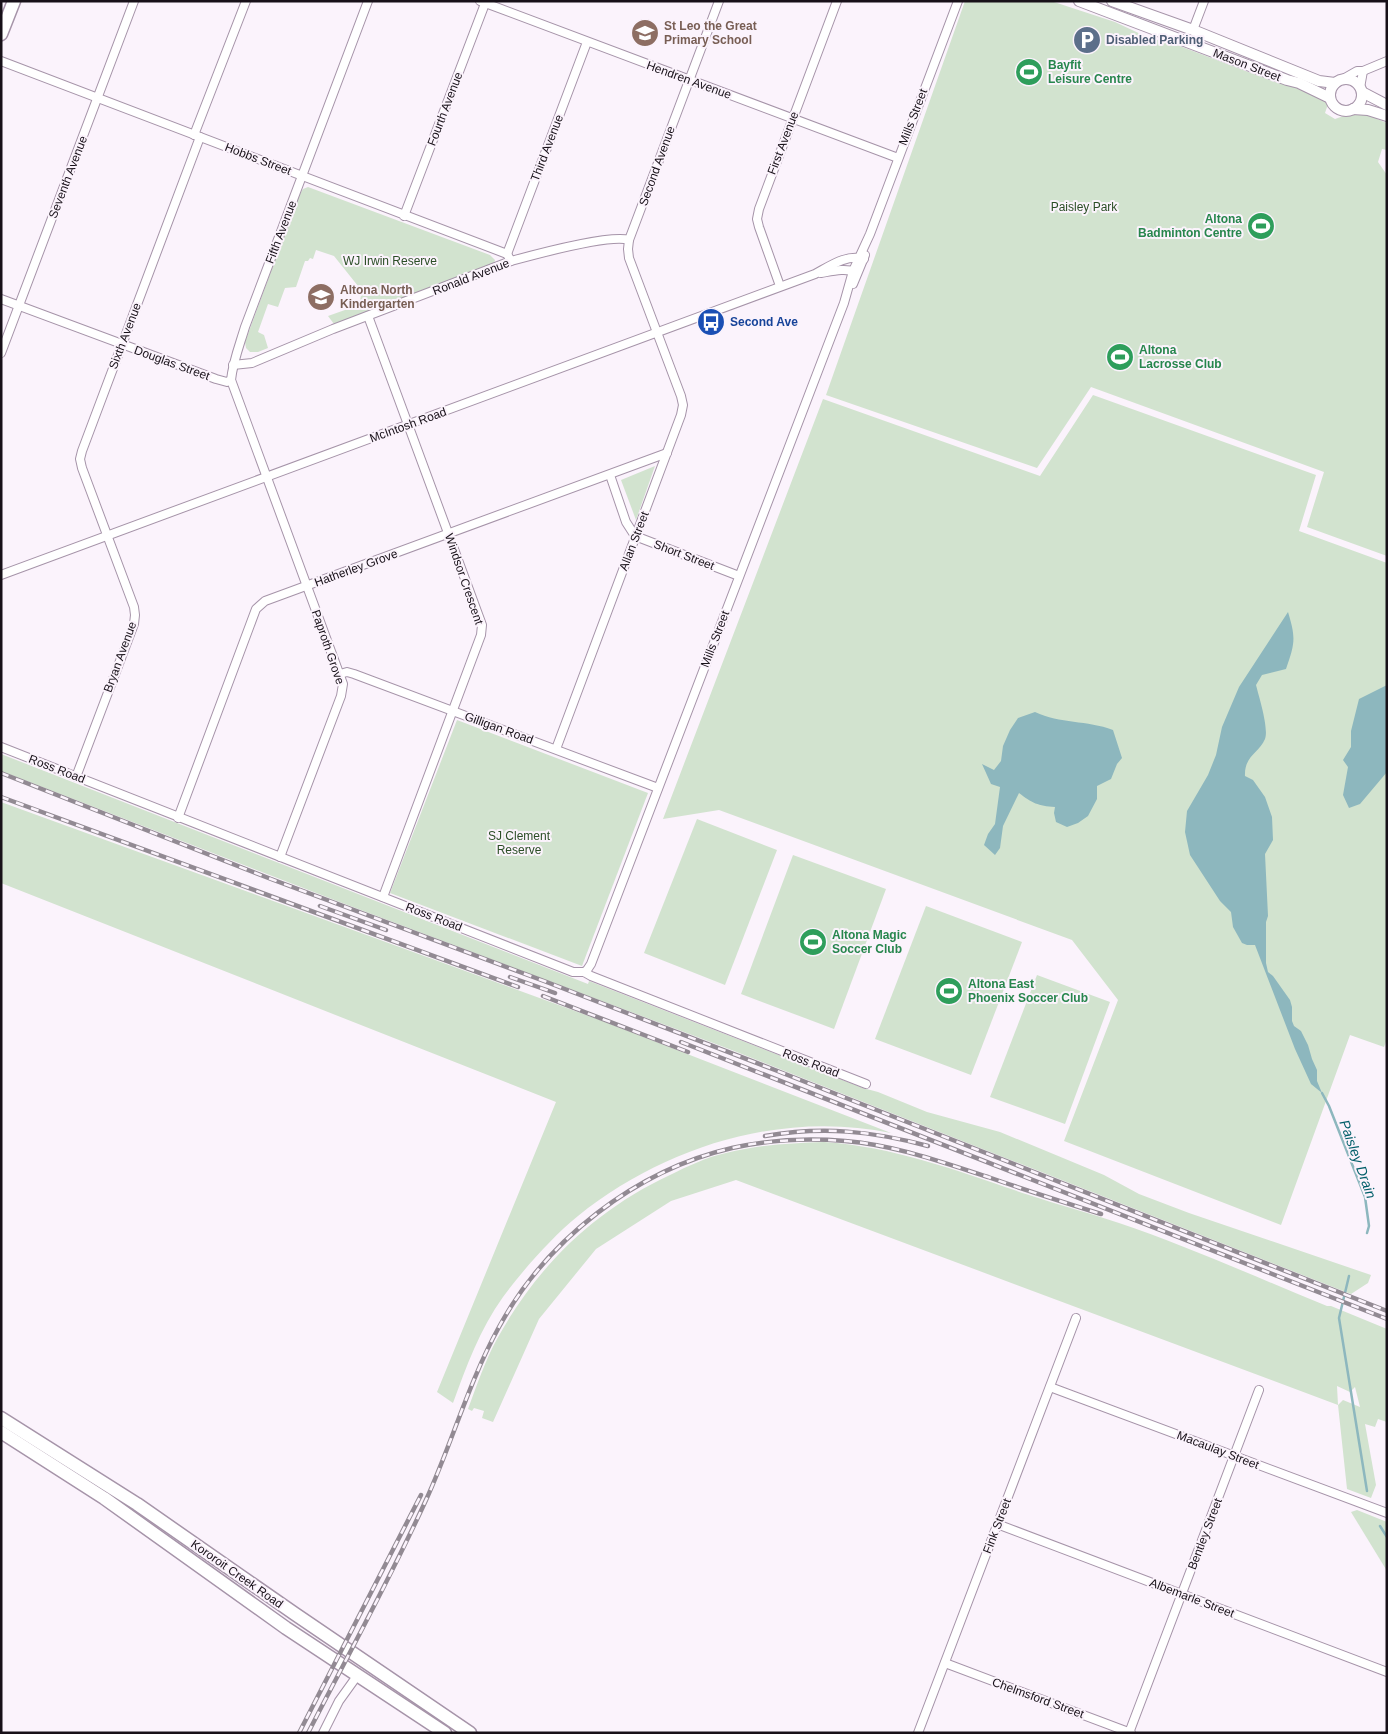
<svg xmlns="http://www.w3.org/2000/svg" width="1388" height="1734" font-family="Helvetica,sans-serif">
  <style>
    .green { fill: #d2e3cf; fill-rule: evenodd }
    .water { fill: #8db7be }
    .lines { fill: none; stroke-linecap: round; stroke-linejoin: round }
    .stream { stroke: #8db7be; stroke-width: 2.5 }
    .minor-casing { stroke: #a694a9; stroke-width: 10 }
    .tertiary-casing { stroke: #a694a9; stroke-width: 12 }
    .primary-casing { stroke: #a694a9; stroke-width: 15 }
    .minor { stroke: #fff; stroke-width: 8 }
    .tertiary { stroke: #fff; stroke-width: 10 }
    .primary { stroke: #fff; stroke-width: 12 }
    .rail-casing { stroke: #928a93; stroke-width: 4.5 }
    .rail { stroke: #fbf3fc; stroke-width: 2.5; stroke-dasharray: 8; stroke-linecap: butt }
    .labels { text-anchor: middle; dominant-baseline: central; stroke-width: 4; stroke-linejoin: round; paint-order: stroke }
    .education-label { font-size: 12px; font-weight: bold; fill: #785e54; stroke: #fbf3fc; text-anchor: start }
    .service-label { font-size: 12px; font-weight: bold; fill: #4e5e75; stroke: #fbf3fc; text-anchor: start }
    .leisure-label { font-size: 12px; font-weight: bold; fill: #27864d; stroke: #fbf3fc; text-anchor: start }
    .street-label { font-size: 12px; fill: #171018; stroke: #fbf3fc }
    .park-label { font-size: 12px; fill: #2b4e26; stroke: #fbf3fc }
    .transit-label { font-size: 12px; font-weight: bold; fill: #164399; stroke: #fbf3fc; text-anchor: start }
    .water-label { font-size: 14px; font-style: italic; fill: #005e69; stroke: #fbf3fc }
  </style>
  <rect width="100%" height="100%" fill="#fbf3fc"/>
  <g class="green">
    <polygon points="965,1 1051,1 1115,22 1147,37 1177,45 1259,76 1265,75 1296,87 1298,85 1326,100 1328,104 1325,113 1335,119 1355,112 1378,115 1377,119 1387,123 1387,150 1382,149 1378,162 1387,175 1387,556 1307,527 1324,472 1091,387 1037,468 826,395"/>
    <polygon points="308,187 490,255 495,260 494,264 477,274 334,324 328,316 359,305 362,291 334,256 316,250 313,259 310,258 308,261 305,261 296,287 285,288 278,307 268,304 258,332 264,335 268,348 258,352 250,352 246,348 245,342 299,195 303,189"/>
    <polygon points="1093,395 1316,475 1299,531 1387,563 1387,1039 1384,1047 1350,1035 1281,1225 1064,1141 1118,1000 1072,940 719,810 663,819 823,399 1040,476"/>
    <polygon points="655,466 636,520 621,480"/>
    <polygon points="457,720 648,793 582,966 390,893"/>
    <polygon points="1,754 588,984 589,981 863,1088 878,1092 927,1112 1000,1132 1104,1175 1139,1194 1189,1213 1371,1275 1368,1283 1351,1294 1338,1289 729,1049 337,901 1,771"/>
    <path d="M1 802 597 1019 891 1133C781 1110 664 1147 578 1216 552 1237 523 1270 503 1297 480 1329 466 1367 453 1403L437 1392 556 1102 1 883Z"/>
    <polygon points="697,819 777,850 725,985 644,953"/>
    <polygon points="793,855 886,889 834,1029 741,994"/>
    <polygon points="926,906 1022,942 971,1075 875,1039"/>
    <polygon points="1037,975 1110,1002 1065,1124 990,1097"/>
    <path d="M824 1142C897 1147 960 1172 1029 1195 1059 1205 1089 1213 1119 1223 1190 1247 1258 1278 1327 1306H1331L1387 1329V1422L1378 1419 1375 1427 1365 1424 1376 1485 1371 1498 1347 1489 1338 1405 736 1180 671 1201 596 1249 539 1319 493 1422 482 1418 484 1411 474 1408 472 1411 468 1409C477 1385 485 1361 497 1339 537 1266 595 1210 670 1175 688 1166 707 1157 726 1153 758 1145 791 1143 824 1142ZM1337 1386 1350 1392 1355 1387 1360 1407 1343 1400 1338 1405Z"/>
    <polygon points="1357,1510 1387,1522 1387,1571 1351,1512"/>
  </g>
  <g class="water">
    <path d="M1288 612C1296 638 1295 643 1286 669L1262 675 1256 685C1259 697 1269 728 1265 739 1259 753 1244 756 1245 776L1253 780 1265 797 1272 817 1273 840 1265 854 1268 916 1266 922V963L1268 972 1273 976 1290 1000 1292 1007V1021L1294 1026 1301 1031 1308 1045 1312 1059 1317 1070V1081L1322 1093 1311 1084 1295 1049 1255 945H1247L1242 943 1233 927 1231 912 1220 901 1190 855 1185 832 1187 811 1208 775 1216 755 1222 727 1239 687Z"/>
    <polygon points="1387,685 1387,772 1360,804 1349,808 1343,795 1348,767 1343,760 1351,747 1351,731 1359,699"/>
    <path d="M1035 712C1060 724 1087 720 1113 730L1122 758 1117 764 1111 779 1097 786V799L1088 816 1078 823 1067 827 1056 822 1054 813 1055 807C1038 806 1032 803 1019 793L1003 826 1000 848 995 855 984 845 988 834 995 824 1000 787 991 784 982 764 994 770 1001 761 1003 746 1010 730 1018 718Z"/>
  </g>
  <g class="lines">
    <g class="stream">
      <polyline points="1322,1093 1329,1106 1365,1197 1369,1226 1367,1233"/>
      <polyline points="1349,1276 1339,1318 1367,1491"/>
      <polyline points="1380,1526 1387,1537"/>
    </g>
    <g class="minor-casing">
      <g id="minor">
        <polyline points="480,1 898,158"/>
        <polyline points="1193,30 1204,1"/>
        <polyline points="1,61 507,254 511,261"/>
        <polyline points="1343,79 1357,71 1363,71 1387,61"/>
        <polyline points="1360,88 1363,71"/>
        <polyline points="194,135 246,1"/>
        <polyline points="404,216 486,1"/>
        <polyline points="507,254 587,42"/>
        <path d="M821 273C833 271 845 268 856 272"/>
        <polyline points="853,284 865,255"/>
        <polyline points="780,286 759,227 757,219 759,209 837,1"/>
        <polyline points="1,299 216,379 227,382 231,380"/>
        <polyline points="368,316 482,625 481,635 383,897"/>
        <polyline points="1,353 134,1"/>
        <path d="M233 365 252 363 333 329 511 261C533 255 610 234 629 240"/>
        <polyline points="610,475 626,522 635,536 739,576"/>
        <path d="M1 575 815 274C830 266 846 254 864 259"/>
        <polyline points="340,674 347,672 354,674 658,788"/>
        <polyline points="1,747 573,972 584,972 591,976 866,1084"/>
        <polyline points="556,749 681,415 683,405 681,396 629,258 628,249 629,240 719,1"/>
        <polyline points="76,777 134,624 135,615 134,607 82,468 80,459 82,451 200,137"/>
        <polyline points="178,818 256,609 265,601 667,453"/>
        <path d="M280 857 341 696 343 684 231 380C233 361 240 344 245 327L368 1"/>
        <polyline points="584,972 587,970 591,964 844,303 853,271 870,234 958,1"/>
        <polyline points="1050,1387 1387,1513"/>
        <polyline points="997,1524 1387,1672"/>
        <polyline points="945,1663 1131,1733"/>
        <polyline points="323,1733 339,1701 357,1676"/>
        <polyline points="918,1733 1076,1318"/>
        <polyline points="1129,1733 1259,1390"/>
      </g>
    </g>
    <g class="tertiary-casing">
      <g id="tertiary">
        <polyline points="1079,1 1287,80 1299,83 1330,98"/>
        <polyline points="1112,1 1193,30 1319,81 1335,83"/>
        <circle cx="1346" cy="95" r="16"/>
        <polyline points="1362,92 1387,105"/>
        <polyline points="1353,109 1368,110 1387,116"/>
      </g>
    </g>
    <g class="primary-casing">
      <g id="primary">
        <polyline points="1,34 14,1"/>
        <polyline points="1,1418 137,1504 295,1614 470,1733"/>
        <polyline points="1,1432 104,1498 286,1628 445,1733"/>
      </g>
    </g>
    <use href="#minor" class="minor"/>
    <use href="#tertiary" class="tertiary"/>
    <use href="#primary" class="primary"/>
    <g class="rail-casing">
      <g id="rail">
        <polyline points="1,773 271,879 544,981 775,1070 1387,1311"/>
        <polyline points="1,797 518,987"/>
        <polyline points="320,906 386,930"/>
        <polyline points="510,977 555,993"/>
        <polyline points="543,996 688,1052"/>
        <polyline points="681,1042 1387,1319"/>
        <path d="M765 1136C823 1126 872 1131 928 1146"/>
        <polyline points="299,1733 421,1495"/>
        <path d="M308 1733C348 1655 390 1579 426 1500 452 1443 469 1381 499 1327 546 1240 636 1170 732 1148 768 1140 808 1138 845 1141 895 1145 941 1162 988 1177 1025 1190 1063 1202 1101 1214"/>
      </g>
    </g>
    <use href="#rail" class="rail"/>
  </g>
  <defs>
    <g id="school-disc" transform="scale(1.4375)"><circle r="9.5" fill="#8d6e63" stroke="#fbf3fc"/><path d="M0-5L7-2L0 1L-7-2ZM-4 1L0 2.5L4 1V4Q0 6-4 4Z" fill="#fff"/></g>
    <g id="parking-disc" transform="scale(1.4375)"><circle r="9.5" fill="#5c6f8a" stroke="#fbf3fc"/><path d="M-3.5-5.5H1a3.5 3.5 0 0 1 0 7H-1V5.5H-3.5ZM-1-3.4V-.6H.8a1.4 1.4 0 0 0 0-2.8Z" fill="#fff"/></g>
    <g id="stadium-disc" transform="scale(1.4375)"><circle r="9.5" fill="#2e9e5b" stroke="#fbf3fc"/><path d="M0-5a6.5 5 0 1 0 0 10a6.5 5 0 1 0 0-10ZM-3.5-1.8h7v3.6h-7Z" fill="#fff"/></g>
    <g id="bus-disc" transform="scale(1.4375)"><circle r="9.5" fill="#1a4fb4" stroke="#fbf3fc"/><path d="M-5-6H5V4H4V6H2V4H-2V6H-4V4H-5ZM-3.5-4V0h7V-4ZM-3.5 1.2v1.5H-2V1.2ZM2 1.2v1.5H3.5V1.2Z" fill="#fff"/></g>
  </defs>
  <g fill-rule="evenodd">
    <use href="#school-disc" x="645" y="33"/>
    <use href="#parking-disc" x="1087" y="40"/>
    <use href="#stadium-disc" x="1029" y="72"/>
    <use href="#stadium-disc" x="1261" y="226"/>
    <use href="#school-disc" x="321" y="297"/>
    <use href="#bus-disc" x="711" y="322"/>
    <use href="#stadium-disc" x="1120" y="357"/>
    <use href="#stadium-disc" x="813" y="942"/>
    <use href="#stadium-disc" x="949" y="991"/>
  </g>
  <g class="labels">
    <g class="education-label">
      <text x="664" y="26">St Leo the Great<tspan x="664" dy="14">Primary School</tspan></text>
      <text x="340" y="290">Altona North<tspan x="340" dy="14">Kindergarten</tspan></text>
    </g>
    <g class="service-label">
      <text x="1106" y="40">Disabled Parking</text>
    </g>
    <g class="leisure-label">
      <text x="1048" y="65">Bayfit<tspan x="1048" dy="14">Leisure Centre</tspan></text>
      <text x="1242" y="219" text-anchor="end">Altona<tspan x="1242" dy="14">Badminton Centre</tspan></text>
      <text x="1139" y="350">Altona<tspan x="1139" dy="14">Lacrosse Club</tspan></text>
      <text x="832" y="935">Altona Magic<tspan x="832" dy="14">Soccer Club</tspan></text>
      <text x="968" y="984">Altona East<tspan x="968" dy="14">Phoenix Soccer Club</tspan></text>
    </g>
    <g class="street-label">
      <text transform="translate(1247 65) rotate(21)">Mason Street</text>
      <text transform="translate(689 80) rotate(20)">Hendren Avenue</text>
      <text transform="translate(445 109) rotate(-69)">Fourth Avenue</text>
      <text transform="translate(913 117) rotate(-69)">Mills Street</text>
      <text transform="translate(783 143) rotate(-69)">First Avenue</text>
      <text transform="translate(547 148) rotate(-69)">Third Avenue</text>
      <text transform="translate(258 159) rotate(21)">Hobbs Street</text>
      <text transform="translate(657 166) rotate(-70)">Second Avenue</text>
      <text transform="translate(68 177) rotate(-69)">Seventh Avenue</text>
      <text transform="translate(281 232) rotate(-69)">Fifth Avenue</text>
      <text transform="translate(471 277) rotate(-21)">Ronald Avenue</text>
      <text transform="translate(125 336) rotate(-69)">Sixth Avenue</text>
      <text transform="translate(172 363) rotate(20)">Douglas Street</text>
      <text transform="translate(408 425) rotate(-20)">McIntosh Road</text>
      <text transform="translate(634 541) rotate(-69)">Allan Street</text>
      <text transform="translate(684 555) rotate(21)">Short Street</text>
      <text transform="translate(356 568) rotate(-20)">Hatherley Grove</text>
      <text transform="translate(464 579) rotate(71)">Windsor Crescent</text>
      <text transform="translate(715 639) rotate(-69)">Mills Street</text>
      <text transform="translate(328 647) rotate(71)">Paproth Grove</text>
      <text transform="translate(120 657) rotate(-70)">Bryan Avenue</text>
      <text transform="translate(499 728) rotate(20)">Gilligan Road</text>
      <text transform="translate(57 769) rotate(21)">Ross Road</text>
      <text transform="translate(434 917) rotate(21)">Ross Road</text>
      <text transform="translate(811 1063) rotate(21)">Ross Road</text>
      <text transform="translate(1218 1450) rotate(21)">Macaulay Street</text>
      <text transform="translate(997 1526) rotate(-69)">Fink Street</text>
      <text transform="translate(1205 1534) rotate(-69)">Bentley Street</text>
      <text transform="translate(237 1574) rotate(35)">Kororoit Creek Road</text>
      <text transform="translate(1192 1598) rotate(21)">Albemarle Street</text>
      <text transform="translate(1038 1698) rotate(20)">Chelmsford Street</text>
    </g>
    <g class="park-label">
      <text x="1084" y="207">Paisley Park</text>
      <text x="390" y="261">WJ Irwin Reserve</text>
      <text x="519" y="836">SJ Clement<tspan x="519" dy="14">Reserve</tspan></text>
    </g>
    <g class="transit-label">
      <text x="730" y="322">Second Ave</text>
    </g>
    <g class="water-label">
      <text transform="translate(1358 1159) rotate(70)">Paisley Drain</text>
    </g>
  </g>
  <rect width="1388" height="1734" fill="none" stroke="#171018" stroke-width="5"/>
</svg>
